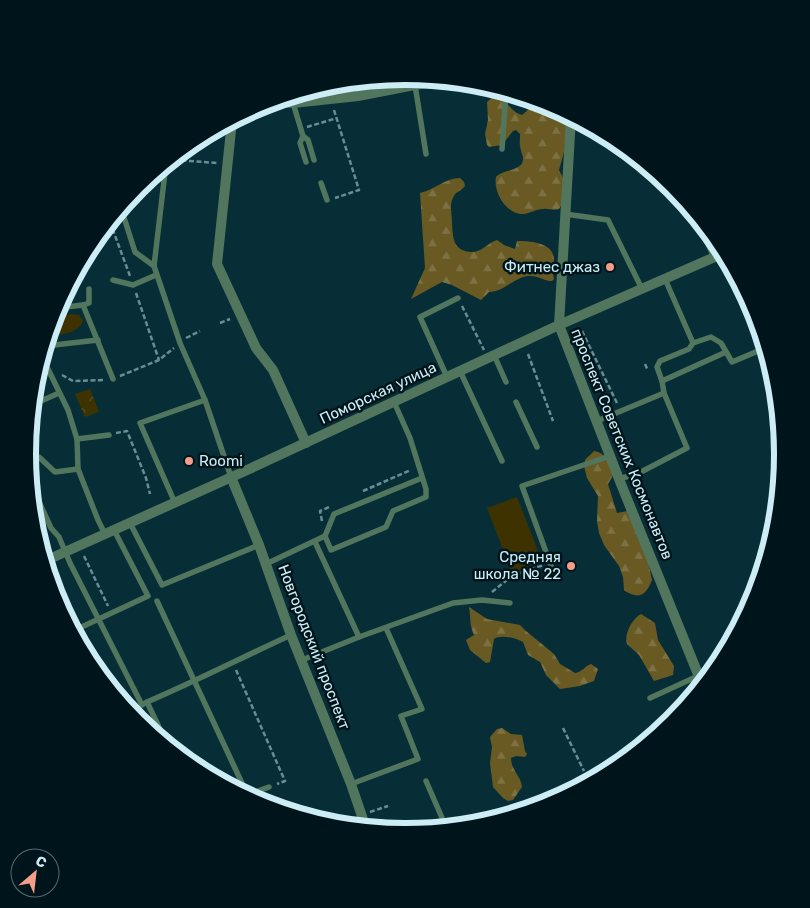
<svg xmlns="http://www.w3.org/2000/svg" width="810" height="908" font-family="Rubik,sans-serif">
  <style>
    .grass { fill: #3e3200 }
    .forest { fill: url(#forest-firs) }
    .park { fill: url(#park-crowns) }
    .lines { fill: none; stroke-linecap: round; stroke-linejoin: round }
    .path { stroke: #698d95; stroke-width: 2.5; stroke-dasharray: 5 2.5; stroke-linecap: butt }
    .lane { stroke: #51765d; stroke-width: 5.5 }
    .street { stroke: #51765d; stroke-width: 10 }
    .poi-dot { fill: #f49e89; stroke: #00151b; stroke-width: 2 }
    .labels { text-anchor: middle; dominant-baseline: central; stroke-width: 5; stroke-linejoin: round; paint-order: stroke }
    .poi-label { font-size: 15px; fill: #ccedf5; stroke: #00151b; text-anchor: end }
    .street-label { font-size: 15px; fill: #ccedf5; stroke: #00151b }
    .rim { fill: none; stroke: #ccedf5; stroke-width: 6 }
  </style>
  <defs>
    <pattern id="forest-firs" width="22" height="20" patternUnits="userSpaceOnUse" patternTransform="scale(1.25)"><rect width="22" height="20" fill="#695a23"/><path d="M5 1l3.5 6h-7zM16 11l3.5 6h-7z" fill="#7d7244"/></pattern>
    <pattern id="park-crowns" width="20" height="18" patternUnits="userSpaceOnUse" patternTransform="scale(1.25)"><rect width="20" height="18" fill="#3e3200"/><path d="M2 6a3 3 0 1 1 6 0M12 15a3 3 0 1 1 6 0" fill="none" stroke="#595026"/></pattern>
  </defs>
  <rect width="100%" height="100%" fill="#072e36"/>
  <g class="grass">
    <path d="M73 314 79 315 83 321C78 333 61 336 49 334L54 316Z"/>
    <polygon points="517,497 542,561 512,573 487,508"/>
  </g>
  <g class="forest">
    <path d="M494 96C508 99 510 112 522 115L529 109 532 100 550 105 566 114 567 126 564 152 559 170C567 184 568 197 559 209 553 211 549 208 543 209 536 209 531 213 524 214 507 215 493 193 496 177 503 169 524 171 523 158 523 155 521 153 521 150 519 145 520 139 520 134L516 130 513 131 502 145 489 147 487 145 485 134 488 120 487 102Z"/>
    <path d="M460 178 464 182 465 186 461 190 456 193C448 203 452 211 452 223 453 236 452 250 470 252 482 253 487 243 497 240L504 245 515 249 517 241C529 241 553 242 554 259 554 266 552 271 554 279L552 281C544 281 537 275 529 276 514 277 504 292 489 292L481 300 452 285 442 282 411 299 425 268 420 193C434 190 445 178 460 178Z"/>
    <path d="M594 451C606 453 609 462 615 472L608 484 617 513 628 511 638 539 646 552 652 580C646 596 638 600 624 590L623 577 619 566 604 545 599 533 597 521 598 496 587 478 584 466 585 460Z"/>
    <path d="M469 607 487 619 520 625 526 631 554 654 560 664 575 673C582 672 585 666 591 664L598 669 594 681 580 686 560 689 546 675 540 662 528 655 523 642C516 638 500 634 494 639L490 662 486 663 470 650 466 640 474 635C469 624 471 618 469 607Z"/>
    <path d="M641 614 655 623 658 640 674 666 673 675 654 681 639 655 627 644C624 634 632 619 641 614Z"/>
    <path d="M502 728 511 734 522 735 525 751 527 754 525 757 516 756 511 758C511 770 521 776 522 787L513 800 508 801 503 798 493 787 490 763 492 747 490 737 497 729Z"/>
  </g>
  <polygon class="park" points="90,389 99,412 85,417 75,394"/>
  <g class="lines">
    <g class="path">
      <polyline points="334,110 359,190 335,198"/>
      <polyline points="307,127 337,118"/>
      <polyline points="174,160 218,163"/>
      <polyline points="110,222 130,276"/>
      <polyline points="136,293 159,360"/>
      <polyline points="462,306 484,350"/>
      <polyline points="220,323 230,319"/>
      <polyline points="582,331 617,403"/>
      <polyline points="186,338 200,331"/>
      <polyline points="528,354 553,421"/>
      <polyline points="645,364 648,371"/>
      <polyline points="62,375 73,381 105,380"/>
      <polyline points="120,376 159,360 174,348"/>
      <polyline points="116,433 127,431 146,478 150,494"/>
      <polyline points="363,491 411,470"/>
      <polyline points="322,521 320,511 329,507"/>
      <polyline points="84,556 108,606"/>
      <polyline points="492,592 513,575 544,565"/>
      <polyline points="236,670 285,781 277,784"/>
      <polyline points="563,728 584,771"/>
      <polyline points="370,812 388,806"/>
      <polyline points="394,830 398,829"/>
    </g>
    <g class="lane">
      <polyline points="415,85 426,154"/>
      <polyline points="358,96 358,81"/>
      <polyline points="293,103 303,136 308,140 314,160"/>
      <polyline points="303,136 300,143 306,162"/>
      <polyline points="502,149 506,92"/>
      <polyline points="166,164 154,266 180,343 205,400 231,477"/>
      <polyline points="321,183 327,200"/>
      <polyline points="121,208 135,252 154,266"/>
      <polyline points="565,214 608,220 642,289"/>
      <polyline points="694,214 714,257"/>
      <polyline points="665,279 693,343"/>
      <polyline points="113,280 133,285 156,275"/>
      <polyline points="89,289 89,303 83,305 113,379"/>
      <polyline points="57,308 83,305"/>
      <polyline points="45,346 98,340"/>
      <polyline points="494,355 506,382"/>
      <polyline points="37,371 48,369 68,410 77,439 78,469 98,520 105,534"/>
      <polyline points="460,371 502,461"/>
      <polyline points="447,377 420,317 458,298"/>
      <polyline points="662,381 726,352"/>
      <polyline points="516,402 537,447"/>
      <polyline points="32,405 59,393"/>
      <polyline points="597,421 664,393 662,381 657,367 660,361 689,349 693,343 711,337 721,343 732,362 765,348"/>
      <polyline points="77,439 109,435"/>
      <polyline points="28,462 39,457 55,472 78,469"/>
      <polyline points="619,479 639,473 687,448 664,393"/>
      <path d="M30 482 51 528 59 537 70 563 142 705 147 702C196 681 243 657 291 635"/>
      <polyline points="175,503 140,423 205,400"/>
      <polyline points="130,523 162,585 259,545"/>
      <polyline points="325,536 334,514 422,478"/>
      <polyline points="315,542 359,637"/>
      <polyline points="266,564 325,536 331,550 386,527 393,511 426,497 426,489 410,438 394,402"/>
      <polyline points="554,574 522,486 610,456"/>
      <polyline points="157,601 248,796"/>
      <polyline points="73,631 148,596 114,530"/>
      <polyline points="302,660 359,637 453,603 482,600 510,603"/>
      <polyline points="650,698 698,676"/>
      <polyline points="147,702 167,744"/>
      <polyline points="426,781 446,827"/>
      <polyline points="351,784 418,759 401,716 422,709 386,628"/>
      <polyline points="247,795 269,787"/>
      <polyline points="340,825 362,818"/>
    </g>
    <g class="street">
      <polyline points="273,101 293,103 358,96 440,80"/>
      <polyline points="571,117 559,325 619,479 702,684"/>
      <polyline points="232,121 217,264 256,348 273,370 306,443"/>
      <polyline points="231,477 259,545 291,635 351,784 366,828"/>
      <polyline points="45,561 245,471 559,325 724,253"/>
      <polyline points="500,818 617,766"/>
    </g>
  </g>
  <g class="poi-dot">
    <circle cx="610" cy="267" r="5"/>
    <circle cx="189" cy="461" r="5"/>
    <circle cx="571" cy="566" r="5"/>
  </g>
  <g class="labels">
    <g class="poi-label">
      <text x="600" y="267">Фитнес джаз</text>
      <text x="199" y="461" text-anchor="start">Roomi</text>
      <text x="561" y="557">Средняя<tspan x="561" dy="17">школа № 22</tspan></text>
    </g>
    <g class="street-label">
      <text transform="translate(378 393) rotate(-25)">Поморская улица</text>
      <text transform="translate(622 444) rotate(68)">проспект Советских Космонавтов</text>
      <text transform="translate(314 647) rotate(69)">Новгородский проспект</text>
    </g>
  </g>
  <path d="M0 0H810V908H0ZM36 454a369 369 0 1 1 738 0a369 369 0 1 1-738 0Z" fill="#00151b" fill-rule="evenodd"/>
  <path class="rim" d="M36 454a369 369 0 1 1 738 0a369 369 0 1 1-738 0Z"/>
  <g transform="translate(35 873) rotate(28)"><circle r="24" fill="#00151b" stroke="#526b72"/>
  <path d="M0-4L9 19L0 12L-9 19Z" fill="#f49e89"/>
  <text y="-8" font-size="14" font-weight="bold" text-anchor="middle" fill="#ccedf5">С</text>
  </g>
</svg>
